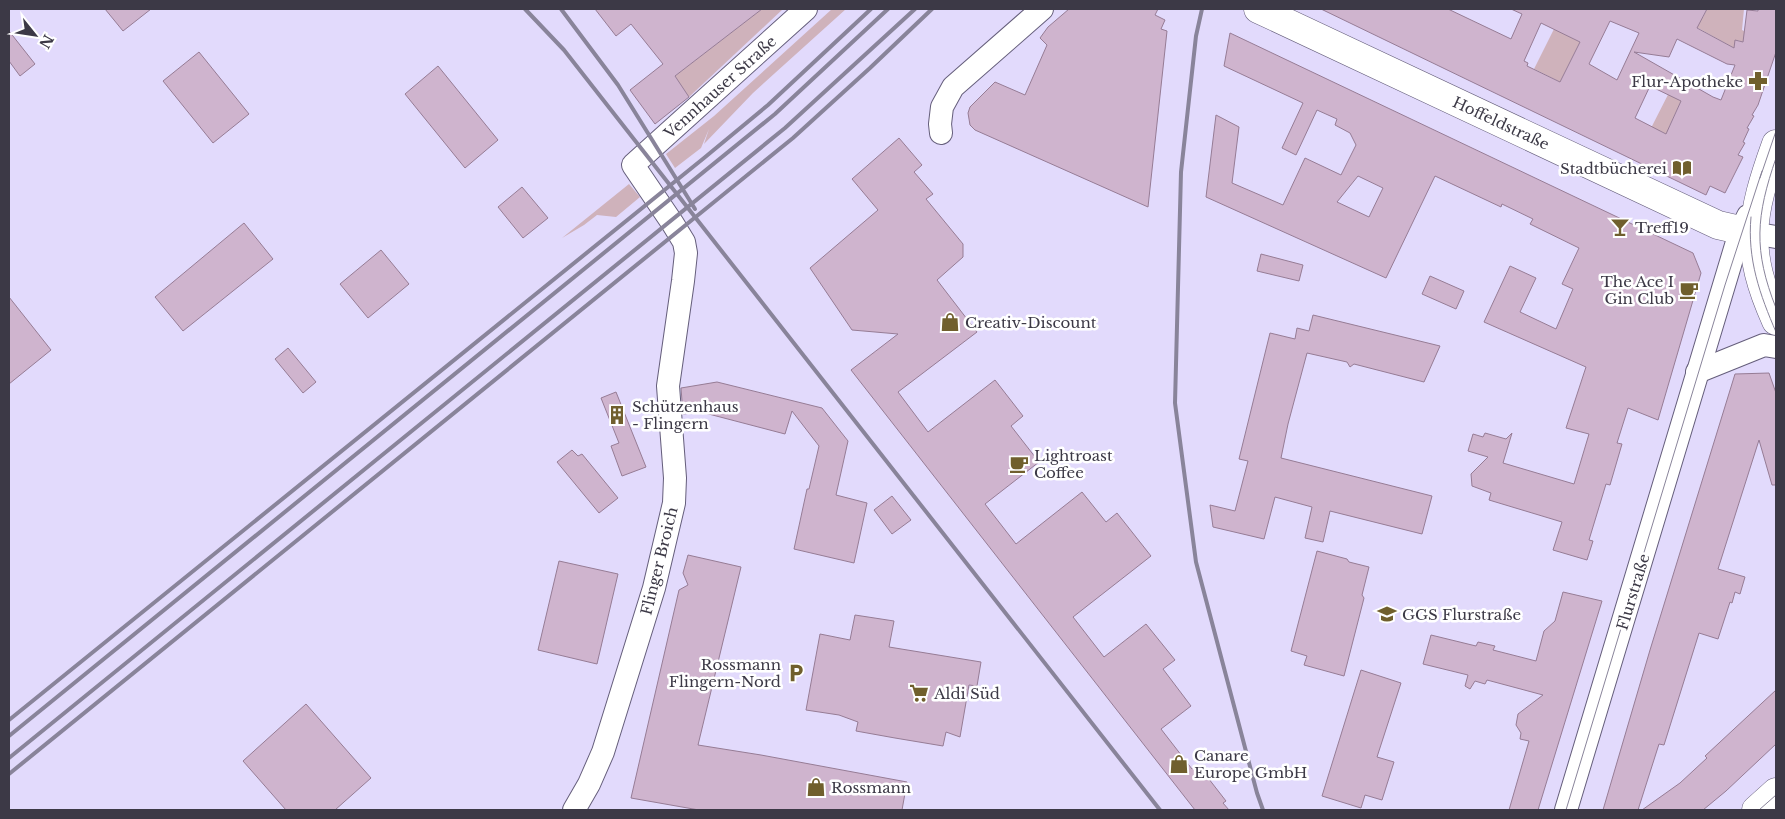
<svg xmlns="http://www.w3.org/2000/svg" width="1785" height="819" font-family="'Libre Baskerville',serif">
  <style>
    .green { fill: #cfb2bb }
    .building { fill: #cfb4ce; stroke: #967c95; fill-rule: evenodd }
    .lines { fill: none; stroke-linecap: round; stroke-linejoin: round }
    .street-casing { stroke: #655e7b; stroke-width: 24 }
    .secondary-casing { stroke: #655e7b; stroke-width: 29 }
    .street { stroke: #fff; stroke-width: 22 }
    .secondary { stroke: #fff; stroke-width: 28 }
    .tram { stroke: #89849a; stroke-width: 1 }
    .rail { stroke: #89849a; stroke-width: 4 }
    .labels { text-anchor: middle; dominant-baseline: central; stroke-width: 5; stroke-linejoin: round; paint-order: stroke }
    .poi-label { font-size: 15px; fill: #3c3946; stroke: #fff; text-anchor: start }
    .street-label { font-size: 15px; fill: #3c3946; stroke: #fff }
  </style>
  <rect width="100%" height="100%" fill="#e2dafc"/>
  <g class="green">
    <polygon points="762,9 783,9 689,97 675,76"/>
    <polygon points="832,9 846,9 753,93 704,144 709,129 701,148 675,168 666,154 714,116"/>
    <polygon points="1685,9 1703,17 1707,9 1744,9 1742,30 1753,36 1752,44 1736,40 1734,48 1680,18"/>
    <polygon points="1554,29 1580,42 1560,82 1534,69"/>
    <polygon points="1677,77 1683,80 1681,101 1669,127 1682,133 1670,136 1660,131 1657,136 1649,132"/>
    <polygon points="629,184 640,197 616,217 597,215 584,225 562,238"/>
  </g>
  <g class="building">
    <polygon points="105,9 151,9 123,31"/>
    <polygon points="595,9 762,9 675,76 689,97 655,124 630,90 663,64 631,24 616,36"/>
    <polygon points="1069,9 1158,9 1155,15 1165,20 1161,29 1167,31 1148,207 984,134 975,130 970,125 968,113 970,107 995,82 1025,95 1047,45 1040,38 1048,27"/>
    <path d="M1321 9H1448L1511 39 1522 14 1511 9H1707L1697 28 1734 48 1735 40 1743 42 1747 10 1758 11V9H1776V52L1758 105 1752 115 1754 116 1747 128 1749 129 1743 142 1745 143 1738 155 1743 157 1725 193 1710 186 1706 195ZM1610 21 1639 33 1617 80 1589 64ZM1541 23 1580 42 1560 82 1527 66 1528 63 1524 61ZM1677 39 1727 64 1735 65 1721 100 1713 97 1634 52 1669 57ZM1650 86 1681 101 1666 134 1635 118Z"/>
    <polygon points="9,31 35,64 20,76 9,61"/>
    <path d="M1230 33 1693 253 1701 273 1658 420 1628 408 1617 443 1622 444 1610 485 1606 484 1589 540 1593 541 1587 560 1553 550 1562 522 1489 500 1491 493 1472 486 1471 474 1488 457 1468 451 1473 434 1483 437 1485 433 1506 439 1512 433 1503 463 1574 484 1589 434 1566 428 1586 367 1484 322 1510 266 1536 278 1520 312 1556 329 1573 289 1562 284 1579 248 1530 224 1533 219 1502 204 1501 207 1435 176 1386 278 1206 197 1216 115 1239 127 1232 183 1283 205 1305 158 1341 175 1356 145 1350 133 1335 125 1337 119 1317 110 1296 155 1282 148 1303 103 1224 66ZM1358 176 1383 188 1369 217 1337 202Z"/>
    <polygon points="199,52 249,114 213,143 163,81"/>
    <polygon points="438,66 498,140 465,168 405,94"/>
    <polygon points="899,138 922,165 914,172 933,194 926,199 963,244 963,257 937,280 977,332 898,392 928,432 995,380 1023,416 1011,426 1039,462 985,504 1016,544 1082,492 1106,522 1117,513 1151,556 1073,617 1104,657 1146,624 1175,660 1163,669 1191,706 1161,729 1192,769 1198,765 1226,801 1223,803 1229,810 1195,810 851,370 898,334 852,330 810,268 878,210 852,179"/>
    <polygon points="522,187 548,218 523,238 498,207"/>
    <polygon points="244,223 273,259 183,331 155,297"/>
    <polygon points="381,250 409,284 368,318 340,284"/>
    <polygon points="1261,254 1303,265 1299,281 1257,271"/>
    <polygon points="1430,276 1464,291 1456,309 1422,294"/>
    <polygon points="9,297 51,350 9,384"/>
    <polygon points="1313,315 1440,346 1424,382 1354,364 1350,367 1347,362 1307,353 1288,424 1281,458 1432,496 1422,534 1330,511 1323,542 1305,538 1312,507 1275,497 1264,539 1213,527 1210,505 1235,511 1248,461 1239,459 1270,333 1295,339 1297,328 1309,331"/>
    <polygon points="288,348 316,382 303,393 275,359"/>
    <polygon points="1769,373 1776,393 1776,485 1772,485 1759,440 1718,569 1745,577 1740,594 1735,592 1732,603 1730,602 1718,639 1699,633 1664,745 1659,744 1638,810 1603,810 1650,650 1735,374"/>
    <polygon points="717,382 822,408 848,441 836,495 867,503 854,563 794,549 807,489 809,489 819,446 792,411 785,434 701,412 683,414 681,388"/>
    <polygon points="616,392 646,467 622,476 611,446 619,443 601,398"/>
    <polygon points="572,450 578,456 582,454 618,498 599,513 557,462"/>
    <polygon points="892,496 911,520 892,534 874,510"/>
    <polygon points="1317,551 1347,559 1349,562 1369,567 1362,595 1364,598 1344,676 1304,665 1307,656 1291,651"/>
    <polygon points="688,555 741,567 698,745 761,755 907,782 902,810 699,810 631,798 679,590 688,585 683,573"/>
    <polygon points="559,561 618,574 597,664 538,650"/>
    <polygon points="1563,592 1602,601 1538,810 1509,810 1529,741 1520,739 1521,733 1516,725 1518,714 1543,695 1487,680 1485,684 1475,681 1470,689 1465,686 1468,675 1423,664 1431,635 1476,646 1478,642 1495,646 1493,650 1536,661 1544,631 1555,621"/>
    <polygon points="855,615 894,621 889,647 981,662 977,686 969,685 960,737 946,732 943,746 895,738 856,731 858,722 839,715 806,710 820,634 850,640"/>
    <polygon points="1361,670 1401,683 1377,757 1394,762 1382,800 1365,795 1361,808 1322,796"/>
    <polygon points="1776,690 1776,744 1726,791 1703,810 1642,810 1680,783 1707,758 1705,756"/>
    <polygon points="306,704 371,778 335,810 286,810 243,761"/>
  </g>
  <g class="lines">
    <g class="street-casing">
      <g id="street">
        <polyline points="941,133 940,124 942,107 953,87 1042,9"/>
        <polyline points="1753,233 1776,237"/>
        <polyline points="1697,372 1764,345 1776,347"/>
        <polyline points="574,810 589,784 603,752 654,588 674,503 675,478 668,386 683,281 686,253 684,242 673,224 633,165 806,9"/>
        <polyline points="1566,810 1740,232 1748,216"/>
      </g>
    </g>
    <g class="secondary-casing">
      <g id="secondary">
        <polyline points="1258,9 1718,225 1753,233"/>
        <path d="M1776 144C1750 216 1744 250 1776 321"/>
        <polyline points="1756,810 1776,792"/>
      </g>
    </g>
    <use href="#street" class="street"/>
    <use href="#secondary" class="secondary"/>
    <g class="tram">
      <path d="M1776 158C1756 216 1753 250 1776 308"/>
      <polyline points="1760,178 1776,131"/>
      <path d="M1751 217C1747 259 1760 295 1776 332"/>
      <polyline points="1566,810 1725,285 1762,171"/>
      <polyline points="1759,810 1776,795"/>
    </g>
    <g class="rail">
      <polyline points="525,9 564,50 1160,810"/>
      <polyline points="561,9 618,85 695,209"/>
      <polyline points="1202,9 1196,36 1181,172 1175,403 1196,562 1257,793 1263,810"/>
      <polyline points="9,720 704,158 768,105 871,9"/>
      <polyline points="9,736 775,114 888,9"/>
      <polyline points="9,758 785,128 915,9"/>
      <polyline points="9,774 793,138 870,68 932,9"/>
    </g>
  </g>
  <defs>
    <g id="pharmacy-bare" transform="scale(1.5)"><path d="M-2-6h4v4h4v4h-4v4h-4v-4h-4v-4h4Z" fill="#705f2d" stroke="#fff" stroke-width="2.5" paint-order="stroke"/></g>
    <g id="library-bare" transform="scale(1.5)"><path d="M-6-4Q-3-5.5-.7-3.5V5Q-3 3-6 4ZM6-4Q3-5.5 .7-3.5V5Q3 3 6 4Z" fill="#705f2d" stroke="#fff" stroke-width="2.5" paint-order="stroke"/></g>
    <g id="bar-bare" transform="scale(1.5)"><path d="M-6-5H6L.8 .8V4.5H3.5V6h-7V4.5H-.8V.8Z" fill="#705f2d" stroke="#fff" stroke-width="2.5" paint-order="stroke"/></g>
    <g id="cafe-bare" transform="scale(1.5)"><path d="M-5.5-4.5H6V0H3Q3 3.5 0 3.5H-2.5Q-5.5 3.5-5.5 0ZM3-3.2v2h1.7v-2ZM-6 4.5H4V6H-6Z" fill="#705f2d" stroke="#fff" stroke-width="2.5" paint-order="stroke"/></g>
    <g id="shop-bare" transform="scale(1.5)"><path d="M-5-2.5h2.3a2.7 3.5 0 0 1 5.4 0H5L5.5 6h-11ZM-1.5-2.5h3a1.5 2.3 0 0 0-3 0Z" fill="#705f2d" stroke="#fff" stroke-width="2.5" paint-order="stroke"/></g>
    <g id="building-bare" transform="scale(1.5)"><path d="M-4-6H4V6H1V3H-1V6H-4ZM-2.5-4.3h1.7v1.8h-1.7ZM.8-4.3h1.7v1.8H.8ZM-2.5-1h1.7V.8h-1.7ZM.8-1h1.7V.8H.8Z" fill="#705f2d" stroke="#fff" stroke-width="2.5" paint-order="stroke"/></g>
    <g id="school-bare" transform="scale(1.5)"><path d="M0-5L7-2L0 1L-7-2ZM-4 1L0 2.5L4 1V4Q0 6-4 4Z" fill="#705f2d" stroke="#fff" stroke-width="2.5" paint-order="stroke"/></g>
    <g id="parking-bare" transform="scale(1.5)"><path d="M-3.5-5.5H1a3.5 3.5 0 0 1 0 7H-1V5.5H-3.5ZM-1-3.4V-.6H.8a1.4 1.4 0 0 0 0-2.8Z" fill="#705f2d" stroke="#fff" stroke-width="2.5" paint-order="stroke"/></g>
    <g id="supermarket-bare" transform="scale(1.5)"><path d="M-6-5.5h2.5l.6 2H6L4.5 2H-2.5L-4.4-4H-6ZM-1.5 3.2a1.3 1.3 0 1 0 .1 0ZM3 3.2a1.3 1.3 0 1 0 .1 0Z" fill="#705f2d" stroke="#fff" stroke-width="2.5" paint-order="stroke"/></g>
  </defs>
  <g fill-rule="evenodd">
    <use href="#pharmacy-bare" x="1758" y="81"/>
    <use href="#library-bare" x="1682" y="168"/>
    <use href="#bar-bare" x="1620" y="227"/>
    <use href="#cafe-bare" x="1689" y="290"/>
    <use href="#shop-bare" x="950" y="322"/>
    <use href="#building-bare" x="617" y="415"/>
    <use href="#cafe-bare" x="1019" y="464"/>
    <use href="#school-bare" x="1387" y="614"/>
    <use href="#parking-bare" x="796" y="673"/>
    <use href="#supermarket-bare" x="919" y="693"/>
    <use href="#shop-bare" x="1179" y="764"/>
    <use href="#shop-bare" x="816" y="787"/>
  </g>
  <g class="labels">
    <g class="poi-label">
      <text x="1743" y="81" text-anchor="end">Flur-Apotheke</text>
      <text x="1667" y="168" text-anchor="end">Stadtbücherei</text>
      <text x="1635" y="227">Treff19</text>
      <text x="1674" y="281" text-anchor="end">The Ace I<tspan x="1674" dy="17">Gin Club</tspan></text>
      <text x="965" y="322">Creativ-Discount</text>
      <text x="632" y="406">Schützenhaus<tspan x="632" dy="17">- Flingern</tspan></text>
      <text x="1034" y="455">Lightroast<tspan x="1034" dy="17">Coffee</tspan></text>
      <text x="1402" y="614">GGS Flurstraße</text>
      <text x="781" y="664" text-anchor="end">Rossmann<tspan x="781" dy="17">Flingern-Nord</tspan></text>
      <text x="934" y="693">Aldi Süd</text>
      <text x="1194" y="755">Canare<tspan x="1194" dy="17">Europe GmbH</tspan></text>
      <text x="831" y="787">Rossmann</text>
    </g>
    <g class="street-label">
      <text transform="translate(720 87) rotate(-42)">Vennhauser Straße</text>
      <text transform="translate(1501 123) rotate(25)">Hoffeldstraße</text>
      <text transform="translate(659 561) rotate(-76)">Flinger Broich</text>
      <text transform="translate(1633 592) rotate(-73)">Flurstraße</text>
    </g>
  </g>
  <rect width="1785" height="819" fill="none" stroke="#3c3946" stroke-width="20"/>
  <g transform="translate(35 35) rotate(120)" stroke="#ffffff" stroke-width="4" paint-order="stroke">
  <path d="M0-4L9 19L0 12L-9 19Z" fill="#3c3946"/>
  <text y="-8" font-size="14" font-weight="bold" text-anchor="middle" fill="#3c3946">N</text>
  </g>
</svg>
